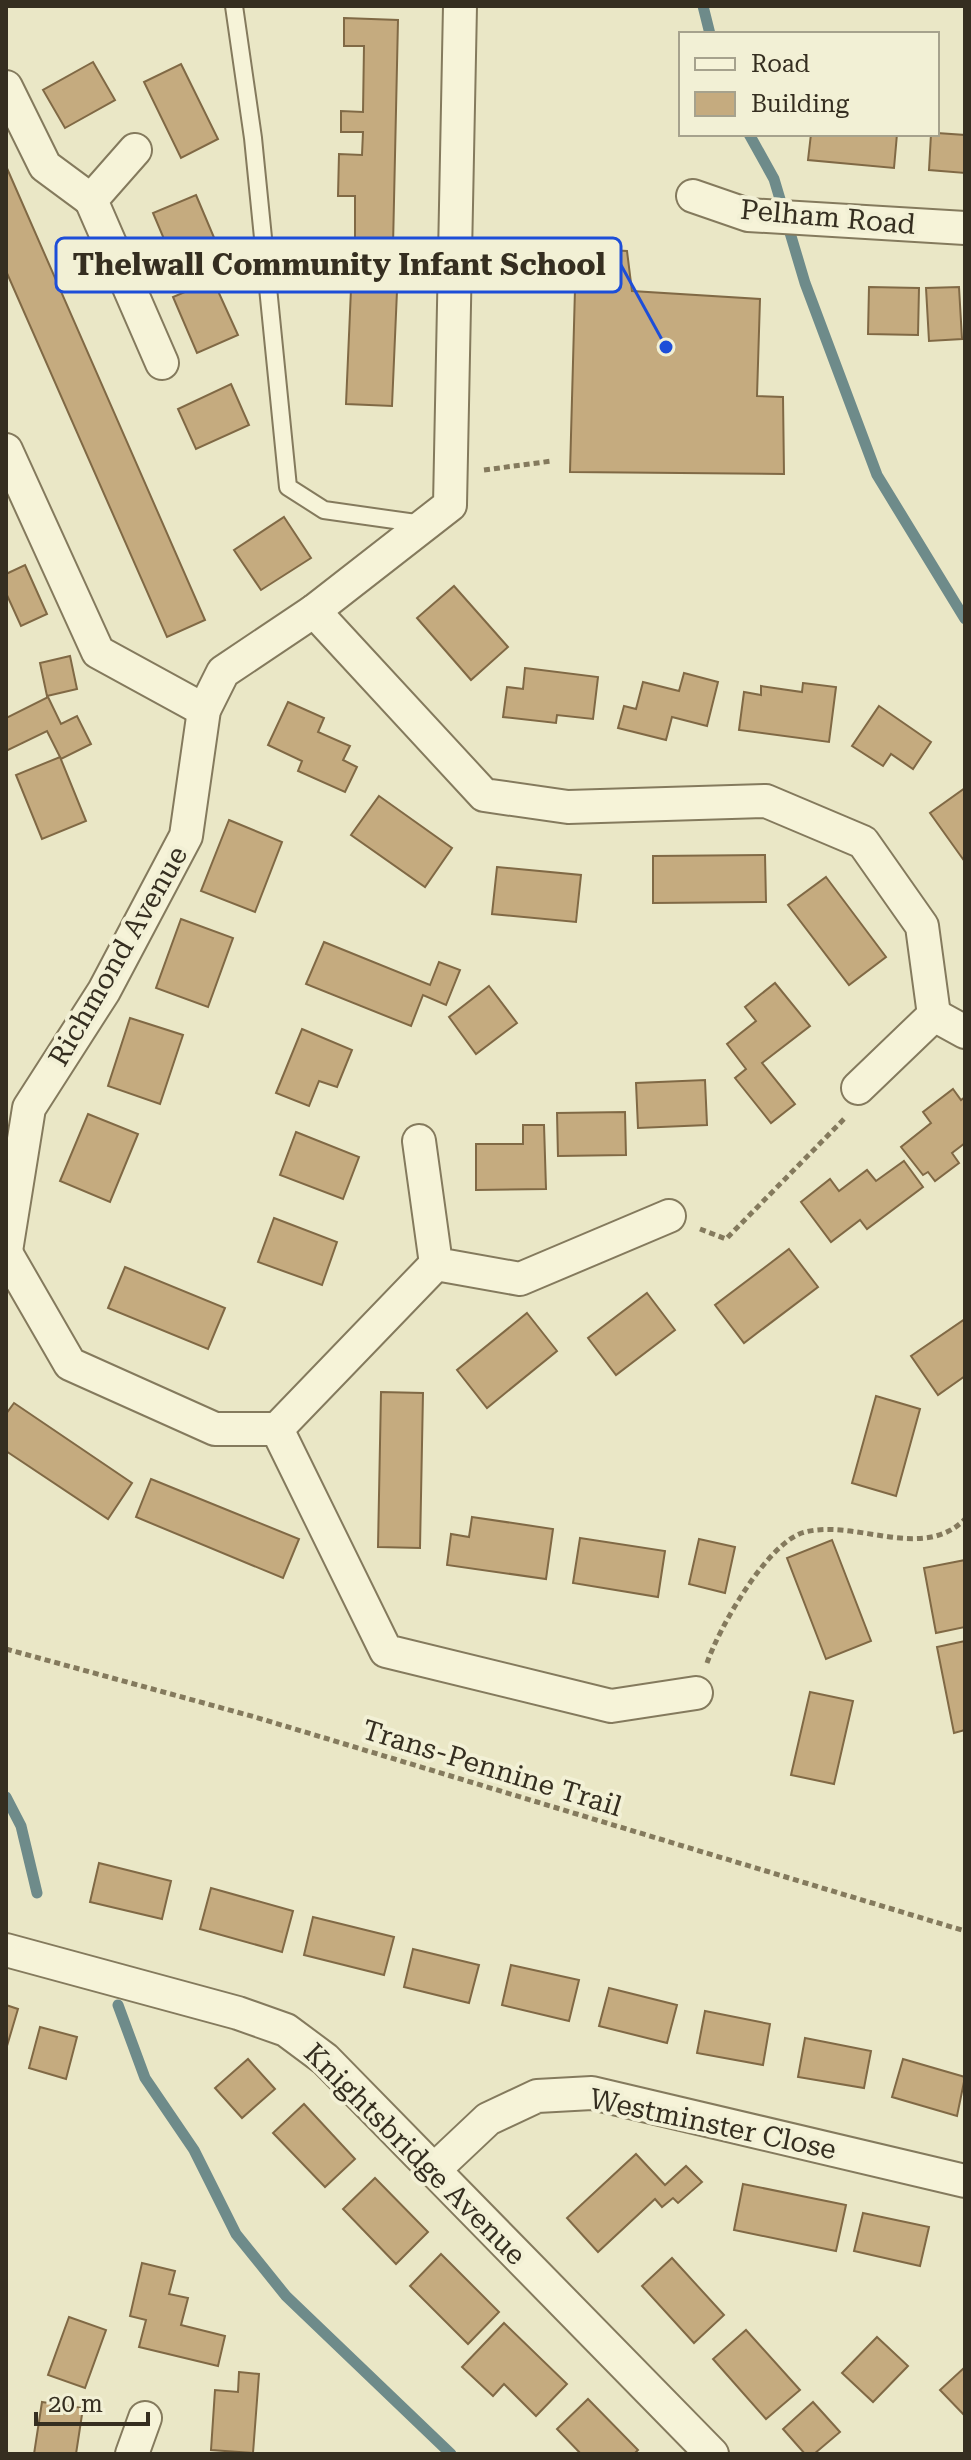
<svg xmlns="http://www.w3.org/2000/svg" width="971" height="2460" font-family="'Roboto Serif',serif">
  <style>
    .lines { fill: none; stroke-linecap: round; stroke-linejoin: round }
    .stream { stroke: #6e8b8a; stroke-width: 11 }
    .building { fill: #c5ab7f; stroke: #806945; stroke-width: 2 }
    .lane-casing { stroke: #847a5d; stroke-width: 20 }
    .street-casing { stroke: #847a5d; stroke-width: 36 }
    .path { stroke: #847a5d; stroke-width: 5; stroke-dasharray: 6 4; stroke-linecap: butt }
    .lane { stroke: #f6f3d8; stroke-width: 16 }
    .street { stroke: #f6f3d8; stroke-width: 32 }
    .labels { text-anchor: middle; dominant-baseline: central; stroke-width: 8; stroke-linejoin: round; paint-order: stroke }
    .street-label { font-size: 28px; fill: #352e20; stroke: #f2f0d5 }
    .leader { fill: none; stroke: #1d4ed8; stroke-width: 3 }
    .callout-dot { fill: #1d4ed8; stroke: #f2f0d5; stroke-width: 3 }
    .callout { fill: #f2f0d5; stroke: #1d4ed8; stroke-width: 3 }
    .callout-label { font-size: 30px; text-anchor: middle; font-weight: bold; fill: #352e20 }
  </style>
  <rect width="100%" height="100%" fill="#eae7c6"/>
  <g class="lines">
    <g class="stream">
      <polyline points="703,6 710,34"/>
      <polyline points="749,134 774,179 805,283 877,475 965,619"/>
      <polyline points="6,1797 21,1826 37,1893"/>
      <polyline points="118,2005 145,2078 194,2150 236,2234 286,2296 451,2454"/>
    </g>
  </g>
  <g class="building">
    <polygon points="344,18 398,20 393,246 355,245 355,196 338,196 339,154 362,155 363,132 341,132 341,111 363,112 364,46 344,46"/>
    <polygon points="93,62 115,100 65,128 43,90"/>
    <polygon points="181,64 218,139 181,158 144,82"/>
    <polygon points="937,133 965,135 965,173 929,170 931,134"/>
    <polygon points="811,134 897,134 894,168 808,160"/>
    <polygon points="6,166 205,620 167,637 6,271"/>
    <polygon points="196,195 218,247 175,265 153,213"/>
    <polygon points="588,249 627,251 632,291 760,299 757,396 783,397 784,474 570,472 575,289 584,289"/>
    <polygon points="213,280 238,335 197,353 173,297"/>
    <polygon points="869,287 919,288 918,335 868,334"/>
    <polygon points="959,287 962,339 929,341 926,288"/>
    <polygon points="351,289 397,291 392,406 346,404"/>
    <polygon points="231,384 249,425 196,449 178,409"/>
    <polygon points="284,517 311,558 261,590 234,550"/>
    <polygon points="25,565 47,614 21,626 6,593 6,574"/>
    <polygon points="454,586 508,647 471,680 417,618"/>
    <polygon points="70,656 77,689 47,696 40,663"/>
    <polygon points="525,668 598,677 593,719 557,715 556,723 503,717 507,687 523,689"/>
    <polygon points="684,673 718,682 707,726 672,717 666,740 618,728 624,706 636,709 643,682 679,691"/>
    <polygon points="803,683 836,687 829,742 739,730 744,692 761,695 761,686 802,692"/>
    <polygon points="48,697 61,724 77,716 91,744 61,759 47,731 6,751 6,718"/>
    <polygon points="288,702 324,718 318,732 350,746 343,760 357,767 345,792 298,771 302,761 268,745"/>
    <polygon points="879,706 931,742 913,769 891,754 883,766 852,746"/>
    <polygon points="60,757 86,821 42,839 16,775"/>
    <polygon points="965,788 965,862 930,813"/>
    <polygon points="379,796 452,848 425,887 351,835"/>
    <polygon points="229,820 282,842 255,912 201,891"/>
    <polygon points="765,855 766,902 653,903 653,856"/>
    <polygon points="497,867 581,875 576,922 492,914"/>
    <polygon points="826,877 886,957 849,985 788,905"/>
    <polygon points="181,919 233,938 208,1007 156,988"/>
    <polygon points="324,942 430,985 439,962 460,970 446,1005 423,995 411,1026 306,984"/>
    <polygon points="775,983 810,1026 762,1063 795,1104 771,1123 735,1078 746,1069 727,1044 756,1021 745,1007"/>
    <polygon points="489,986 517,1023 476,1054 449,1017"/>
    <polygon points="130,1018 183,1035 160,1104 108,1086"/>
    <polygon points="302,1029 352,1050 337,1087 319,1081 309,1106 276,1093"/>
    <polygon points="705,1080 707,1125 638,1128 636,1083"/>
    <polygon points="953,1089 961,1100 965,1097 965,1143 952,1153 959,1163 935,1181 928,1172 923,1175 901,1147 931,1123 923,1112"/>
    <polygon points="625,1112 626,1155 558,1156 557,1113"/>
    <polygon points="88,1114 138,1134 110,1202 60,1181"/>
    <polygon points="523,1125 544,1125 546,1189 476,1190 476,1144 523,1144"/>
    <polygon points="296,1132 359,1157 343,1199 280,1175"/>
    <polygon points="904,1161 923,1187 867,1229 860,1220 831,1242 801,1202 830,1179 839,1191 867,1170 876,1181"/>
    <polygon points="274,1218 337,1242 322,1285 258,1262"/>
    <polygon points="789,1249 818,1287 744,1343 715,1305"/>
    <polygon points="125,1267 225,1308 208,1349 108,1308"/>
    <polygon points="647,1293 675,1330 616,1375 588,1338"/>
    <polygon points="527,1313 557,1351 487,1408 457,1370"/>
    <polygon points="965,1319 965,1376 938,1395 911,1356"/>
    <polygon points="381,1392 423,1393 420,1548 378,1547"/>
    <polygon points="876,1396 920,1409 896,1496 852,1483"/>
    <polygon points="14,1403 132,1483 108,1519 6,1451 6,1414"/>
    <polygon points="151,1479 299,1539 283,1578 136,1517"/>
    <polygon points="472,1517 553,1529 546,1579 447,1565 451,1534 469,1537"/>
    <polygon points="580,1538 665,1551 658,1597 573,1583"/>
    <polygon points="699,1539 735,1547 725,1593 689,1584"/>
    <polygon points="832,1540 871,1641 826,1659 787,1558"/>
    <polygon points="965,1560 965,1627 936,1633 924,1568"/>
    <polygon points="965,1641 965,1730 954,1733 937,1647"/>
    <polygon points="810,1692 853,1701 834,1784 791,1775"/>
    <polygon points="99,1863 171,1881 162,1919 90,1902"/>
    <polygon points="211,1888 293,1911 282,1952 200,1929"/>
    <polygon points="313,1917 394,1937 384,1975 304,1955"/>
    <polygon points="413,1949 479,1965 469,2003 404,1987"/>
    <polygon points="511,1965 579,1980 569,2021 502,2005"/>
    <polygon points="609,1988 677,2005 667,2043 599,2026"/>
    <polygon points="6,2005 18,2009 7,2046 6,2046"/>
    <polygon points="705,2011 770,2024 763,2065 697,2053"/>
    <polygon points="40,2027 77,2037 66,2079 29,2068"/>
    <polygon points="805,2038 871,2051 864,2088 798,2077"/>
    <polygon points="248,2059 275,2089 242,2118 215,2088"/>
    <polygon points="903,2059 965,2077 957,2116 892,2097"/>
    <polygon points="304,2104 355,2159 325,2187 273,2133"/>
    <polygon points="636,2154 665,2185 686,2166 702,2182 678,2203 673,2198 662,2207 655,2199 598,2252 567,2218"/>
    <polygon points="375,2178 428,2232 396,2264 343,2209"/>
    <polygon points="743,2184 846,2205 836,2251 734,2230"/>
    <polygon points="863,2213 929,2227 920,2266 854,2251"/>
    <polygon points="441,2254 499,2312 468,2344 410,2286"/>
    <polygon points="672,2258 724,2315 694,2343 642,2286"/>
    <polygon points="142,2263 175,2271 169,2294 188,2298 181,2325 225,2336 218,2366 139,2347 146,2320 130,2316"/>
    <polygon points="69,2317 106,2330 85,2388 48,2375"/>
    <polygon points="504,2323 567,2384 536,2416 504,2384 493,2396 462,2367"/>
    <polygon points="746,2330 800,2390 766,2419 713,2359"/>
    <polygon points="877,2337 908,2366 873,2402 842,2373"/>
    <polygon points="965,2367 965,2416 940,2390"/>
    <polygon points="239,2372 259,2374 253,2453 211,2450 215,2390 238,2392"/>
    <polygon points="588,2399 638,2450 634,2454 581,2454 557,2429"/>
    <polygon points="42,2402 83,2408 76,2454 34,2454"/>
    <polygon points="813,2402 840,2432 814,2454 805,2454 783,2429"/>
  </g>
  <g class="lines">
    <g class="lane-casing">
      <polyline id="lane" points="234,6 253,138 288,487 324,510 423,524"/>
    </g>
    <g class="street-casing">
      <g id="street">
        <polyline points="6,87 45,166 91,200"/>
        <polyline points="135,150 91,200 162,363"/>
        <polyline points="693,196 748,215 965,228"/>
        <polyline points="6,450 98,652 204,710"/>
        <polyline points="314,611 484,795 568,807 766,801 863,842 922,926 934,1015 858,1088"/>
        <polyline points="934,1015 965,1032"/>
        <polyline points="419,1141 436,1264 520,1279 669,1216"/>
        <polyline points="6,1251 29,1108 104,991 186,836 204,710 223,672 314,611 450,505 460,6"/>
        <polyline points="6,1253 70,1364 215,1429 277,1429 386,1651 611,1706 696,1693"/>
        <polyline points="277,1429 436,1264"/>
        <polyline points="6,1950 238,2013 286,2030 325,2059 712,2454"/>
        <polyline points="435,2169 488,2119 537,2096 592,2093 965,2181"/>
        <polyline points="132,2454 145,2418"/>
      </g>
    </g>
    <g class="path">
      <polyline points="484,470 552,461"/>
      <polyline points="700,1229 726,1239 845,1118"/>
      <polyline points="6,1649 255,1717 965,1931"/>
      <path d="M707 1663C719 1628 768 1541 805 1532 857 1519 923 1562 965 1519"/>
    </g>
    <use href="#lane" class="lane"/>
    <use href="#street" class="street"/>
  </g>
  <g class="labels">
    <g class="street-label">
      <text transform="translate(828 217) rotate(5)">Pelham Road</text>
      <text transform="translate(118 956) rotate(-60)">Richmond Avenue</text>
      <text transform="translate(492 1768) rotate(17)">Trans-Pennine Trail</text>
      <text transform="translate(713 2124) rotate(12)">Westminster Close</text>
      <text transform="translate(415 2154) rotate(45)">Knightsbridge Avenue</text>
    </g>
  </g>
  <path class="leader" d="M666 347L621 265"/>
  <circle class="callout-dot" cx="666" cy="347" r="8"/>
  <rect class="callout" x="56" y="238" width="565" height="54" rx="8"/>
  <g class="callout-label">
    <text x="339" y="275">Thelwall Community Infant School</text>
  </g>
  <rect width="971" height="2460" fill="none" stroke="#352e20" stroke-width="16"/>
  <rect x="679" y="32" width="260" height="104" fill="#f2f0d5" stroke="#a6a28d" stroke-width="2"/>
  <rect x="695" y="58" width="40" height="12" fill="#f6f3d8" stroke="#a6a28d" stroke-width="2"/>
  <text x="751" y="72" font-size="24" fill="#352e20">Road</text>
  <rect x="695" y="92" width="40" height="24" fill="#c5ab7f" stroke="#a6a28d" stroke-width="2"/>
  <text x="751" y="112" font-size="24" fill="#352e20">Building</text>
  <path d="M36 2412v12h112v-12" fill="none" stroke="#352e20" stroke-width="4"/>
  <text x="48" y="2412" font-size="24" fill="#352e20" stroke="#f2f0d5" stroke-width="6" paint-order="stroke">20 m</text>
</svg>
